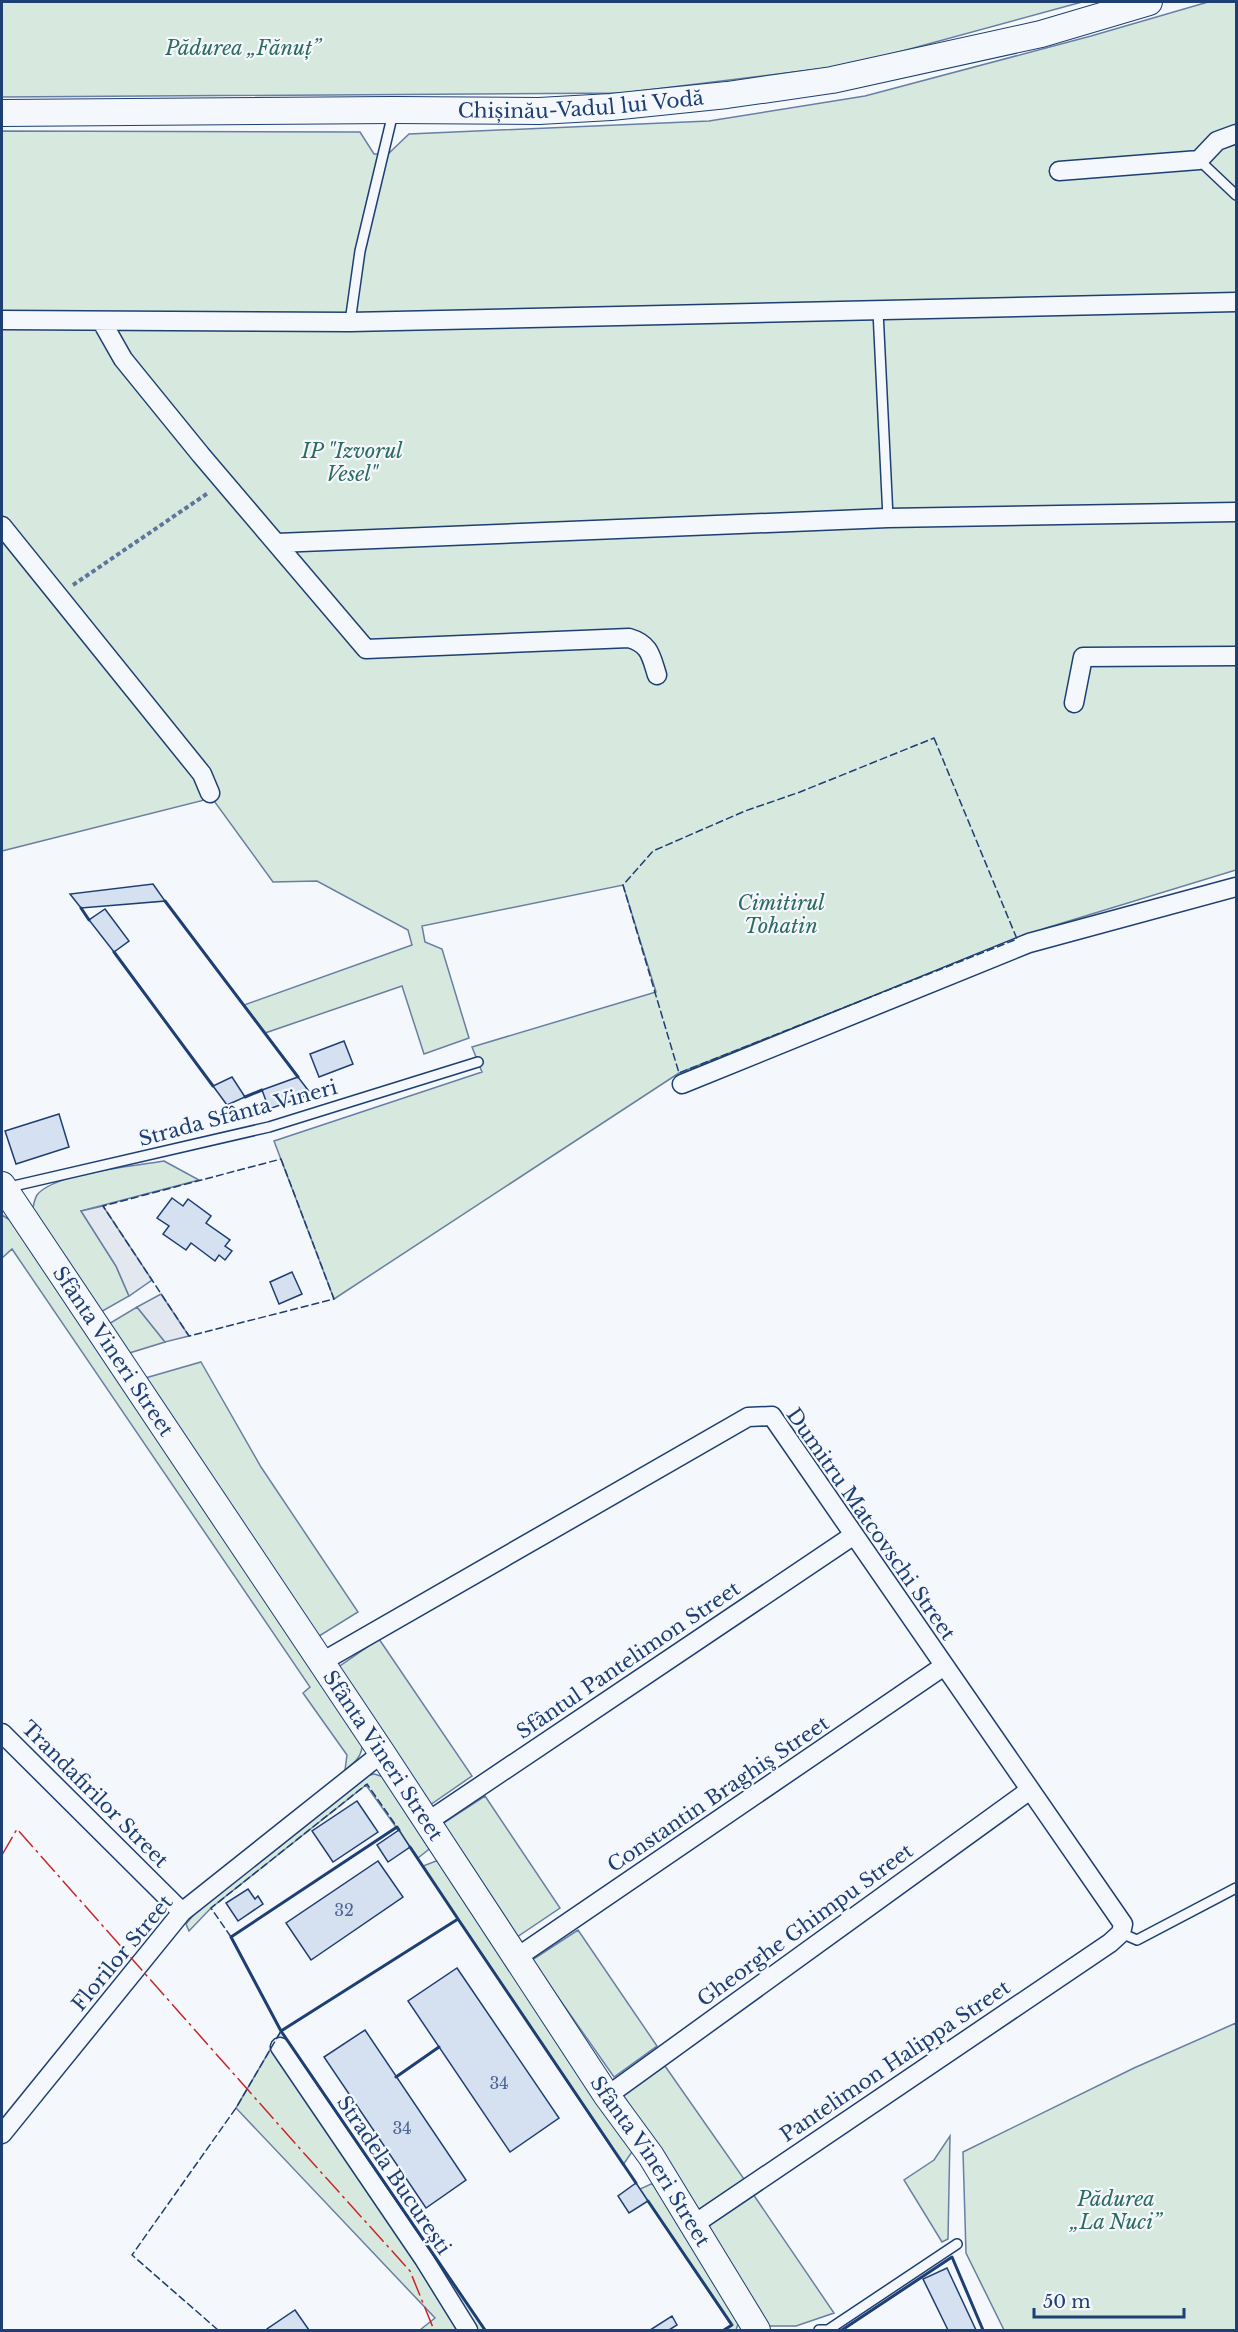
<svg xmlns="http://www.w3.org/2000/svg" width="1238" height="2332" viewBox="0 0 1238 2332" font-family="'Libre Baskerville',serif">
<rect width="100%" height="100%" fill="#f4f7fb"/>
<path fill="#d7e8df" stroke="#687fa3" stroke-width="1.5" d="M2,2H1082L851,65L623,93L2,97Z
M1208,2H1236V870L1046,928L679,1073L334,1299L274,1141L482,1072L472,1047L656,992L623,885L422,926L425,942L442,949L469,1038L424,1054L402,986L265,1033L244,1005L412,945L408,930L317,881L273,882L212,798L2,851V131L360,132L374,154H388L409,134L709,121L865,96L1091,36Z
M164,1161L199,1180L81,1211L116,1266L129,1296L99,1313L32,1213C33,1207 34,1200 37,1195C54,1173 135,1166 164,1161Z
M2,1215L21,1227L363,1741C362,1756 357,1761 345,1770L347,1755L303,1693L310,1687L12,1249L2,1258Z
M137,1307L165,1342L126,1354L107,1325Z
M201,1362L261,1467L358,1612L316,1638L142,1379Z
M379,1639L472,1776L430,1805L337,1668Z
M374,1774L384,1777L431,1845L428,1850L418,1858L366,1785L211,1908L189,1931L186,1924L204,1902L362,1777Z
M485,1796L560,1908L517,1937L442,1824Z
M436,1861L442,1862L634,2149L623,2165L423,1866Z
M578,1930L657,2046L614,2077L532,1960Z
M1236,2023V2330H1004L966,2253L963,2152L1134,2068Z
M281,2031L485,2330H420L435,2318L236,2108Z
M665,2066L744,2179L699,2210L623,2095Z
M950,2136L948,2239L942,2242L904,2180L934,2160Z
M651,2184L659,2186L739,2321L736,2330H724L731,2325L640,2189Z
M753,2194L834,2313L796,2326H769L708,2225Z"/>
<path fill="#e3e8f0" stroke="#687fa3" stroke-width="1.5" d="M103,1206L152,1280L129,1296L116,1266L81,1211Z
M161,1294L189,1336L165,1342L137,1307Z"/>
<path fill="#d5e0f0" stroke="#1d3f73" stroke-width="1.5" d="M153,884L165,901L81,908L70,894Z
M105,909L129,941L114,952L89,920Z
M344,1041L353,1064L319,1077L310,1054Z
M232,1077L245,1097L227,1105L213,1086Z
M298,1077L311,1094L269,1109L262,1090Z
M59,1114L69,1147L16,1164L5,1131Z
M172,1198L183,1206L188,1199L211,1216L206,1223L230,1240L225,1246L232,1251L225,1260L219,1255L215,1261L191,1243L186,1250L163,1234L169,1226L157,1218Z
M292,1272L302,1294L279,1304L270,1282Z
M357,1801L378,1832L333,1862L312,1831Z
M399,1830L410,1847L388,1862L377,1845Z
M378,1861L403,1897L311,1960L286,1923Z
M248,1889L255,1899L258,1896L263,1904L238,1921L226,1903Z
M457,1968L559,2118L510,2152L408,2001Z
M365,2030L466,2180L426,2208L324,2057Z
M636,2183L648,2201L629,2213L618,2196Z
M947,2268L976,2330H948L923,2279Z
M295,2310L309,2330H267V2329Z
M672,2316L677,2325L669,2330H650Z"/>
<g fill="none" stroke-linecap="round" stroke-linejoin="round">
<defs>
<path id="lane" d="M1199,160L1236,195
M878,311L888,518
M350,322L360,251L393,113
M5,1188L269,1127L478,1062
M1121,1933L1137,1940L1236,1888
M819,2330H828L957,2244"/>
<path id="street" d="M1059,171L1199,160L1217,141L1236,134
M2,320L350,322L1236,302
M102,322L123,359L201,455L366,649L629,638C650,644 651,656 657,675
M2,526L202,774L210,793
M277,543L888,518L1236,512
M1074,703L1083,657L1236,656
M682,1084L1029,943L1236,887
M320,1663L748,1417L772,1416L1123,1924L1121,1933L1110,1943L693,2225
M2,1733L182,1912
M427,1822L854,1535
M516,1958L944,1666
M280,2047L424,2259L468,2330
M607,2096L1030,1790
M2,2134L182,1912L382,1753"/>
<g id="secondary">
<path id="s1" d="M2,113L393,110L539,111L611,107L727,95L832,80L1041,34L1149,2"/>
<path id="s2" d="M2,1185L382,1753L607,2096L651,2156L757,2330"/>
</g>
</defs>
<use href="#lane" stroke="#1d3f73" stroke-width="12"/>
<use href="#street" stroke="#1d3f73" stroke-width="21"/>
<use href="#secondary" stroke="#1d3f73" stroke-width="28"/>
<path stroke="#5e769c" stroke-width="4" stroke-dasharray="4.5 3" stroke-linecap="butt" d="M73,585L208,493"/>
<use href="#lane" stroke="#f4f7fb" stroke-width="9"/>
<use href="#street" stroke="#f4f7fb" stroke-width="18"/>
<use href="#secondary" stroke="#f4f7fb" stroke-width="26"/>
<path stroke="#1d3f73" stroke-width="1.5" stroke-dasharray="8 3" stroke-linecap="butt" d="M934,738L1017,939L679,1073L623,885L653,851L745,811L800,792Z
M281,1159L334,1299L189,1336L103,1206Z
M231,1937L211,1908L367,1784L397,1827
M218,2330L132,2255L236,2108L281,2031"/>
<path stroke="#1d3f73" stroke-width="3" d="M165,901L298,1077
M81,908L89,920
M114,952L213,1086
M245,1097L262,1090
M410,1847L458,1919
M281,2031L231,1937L397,1827L399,1830
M396,2077L439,2047
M648,2201L732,2325L724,2330
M485,2330L281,2031L458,1919L636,2183
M842,2330L952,2257L983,2330"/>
<path stroke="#c62828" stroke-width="1.5" stroke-dasharray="21 4.5 3 4.5" stroke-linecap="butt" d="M2,1855L17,1829L302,2151L410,2271L434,2330"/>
</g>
<g text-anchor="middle" stroke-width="4.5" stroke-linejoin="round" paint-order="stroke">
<g font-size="16" fill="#4b6792">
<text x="344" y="1916">32</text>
<text x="499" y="2089">34</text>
<text x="402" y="2134">34</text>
</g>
<g font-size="20" font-style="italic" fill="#2c6c60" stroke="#f4f7fb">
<text x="243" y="55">Pădurea „Fănuț”</text>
<text x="352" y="458">IP "Izvorul<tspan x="352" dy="23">Vesel"</tspan></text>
<text x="781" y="910">Cimitirul<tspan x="781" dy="23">Tohatin</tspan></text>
<text x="1116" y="2206">Pădurea<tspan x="1116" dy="23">„La Nuci”</tspan></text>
</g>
<g font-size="20" fill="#1d3f73" stroke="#f4f7fb">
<text dy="7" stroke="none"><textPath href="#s1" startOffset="579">Chișinău-Vadul lui Vodă</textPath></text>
<text transform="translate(238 1113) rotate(-15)" y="7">Strada Sfânta Vineri</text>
<text dy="7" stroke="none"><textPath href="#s2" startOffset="200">Sfânta Vineri Street</textPath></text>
<text transform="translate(871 1524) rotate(55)" y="7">Dumitru Matcovschi Street</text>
<text transform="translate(628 1660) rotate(-34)" y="7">Sfântul Pantelimon Street</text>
<text dy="7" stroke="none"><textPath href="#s2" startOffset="686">Sfânta Vineri Street</textPath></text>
<text transform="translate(95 1794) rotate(45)" y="7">Trandafirilor Street</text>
<text transform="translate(718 1794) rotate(-34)" y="7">Constantin Braghiş Street</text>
<text transform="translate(805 1925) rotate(-36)" y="7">Gheorghe Ghimpu Street</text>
<text transform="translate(122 1953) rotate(-50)" y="7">Florilor Street</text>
<text transform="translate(895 2061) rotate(-34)" y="7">Pantelimon Halippa Street</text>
<text dy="7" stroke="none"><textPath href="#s2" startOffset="1172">Sfânta Vineri Street</textPath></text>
<text transform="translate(394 2175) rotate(56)" y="7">Stradela București</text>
</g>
</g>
<rect width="1238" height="2332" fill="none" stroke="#1d3f73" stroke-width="6"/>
<path d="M1034 2308v9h150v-9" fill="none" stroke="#1d3f73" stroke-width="3"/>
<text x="1043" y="2308" font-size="18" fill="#1d3f73" stroke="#f4f7fb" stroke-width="4.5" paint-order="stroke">50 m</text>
</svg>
